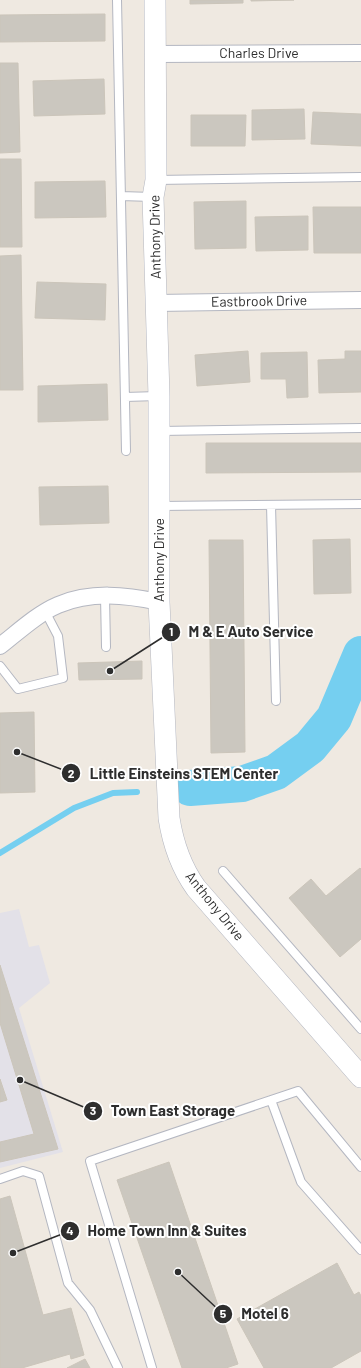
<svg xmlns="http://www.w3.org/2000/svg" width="361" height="1368" viewBox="0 0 361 1368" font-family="Barlow,sans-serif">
<rect width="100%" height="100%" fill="#efe9e1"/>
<path fill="#e3e1e8" d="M19,909L29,947L39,945L50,983L19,1008L63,1152L0,1168V913Z"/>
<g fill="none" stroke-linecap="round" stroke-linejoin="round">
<path stroke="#75cff0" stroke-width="6" d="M0,853L74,808L113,793L137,792"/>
<path stroke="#75cff0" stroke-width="36" d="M190,788L242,784L276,772L310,747L334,718L361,654"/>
</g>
<path fill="#cbc7bf" stroke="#cbc5ba" d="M190,0H243V3L190,4Z
M251,0H294L251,1Z
M105,14V41L0,42V15Z
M0,63H18L20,152L0,153Z
M104,79L105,114L34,116L33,81Z
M304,109L305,139L252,140V110Z
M313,112L361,114V146L311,144Z
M191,115H246L245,146H191Z
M0,159H21L22,247H0Z
M105,181L106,217L35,218V182Z
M246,201V248L195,249L194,202Z
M313,207H361V253H314Z
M308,216V250L256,251L255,217Z
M21,255L23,390H0V256Z
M37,282L106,284L105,320L35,318Z
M248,351L250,382L197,386L195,355Z
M345,351H361V392L319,393L318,360L345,359Z
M307,352L308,397L287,398L286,379H261V353Z
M107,384L108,420L38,422V386Z
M206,443H361V472L206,473Z
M108,486L109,523L40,525L39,487Z
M350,539L351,593L314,594L313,540Z
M209,540H243L245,752L211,753Z
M142,661V679L79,680L78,663Z
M34,712L35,792L0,793V713Z
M360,868L361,869V939L340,957L289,898L311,879L326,896Z
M0,965L58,1149L0,1162V1142L34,1134L0,1023Z
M0,1079L7,1100L0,1102Z
M169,1162L238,1364L226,1368H182L117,1180Z
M10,1196L43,1315L71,1308L84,1355L71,1359L70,1354L22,1368H0V1199Z
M337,1263L354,1295L359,1292L361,1296V1351L331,1368H264L237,1319Z
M85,1359L90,1368H67Z"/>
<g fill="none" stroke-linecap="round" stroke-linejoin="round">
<defs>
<path id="service" d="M117,0L126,451
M156,180L361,177
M121,196L152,197
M125,397L158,396
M160,431L361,428
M271,505L276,701
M159,506L361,504
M105,596L106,647
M0,666L18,689L63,678L58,636L46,613
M223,871L361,1029
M271,1100L301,1182L361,1250
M0,1179L23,1171L39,1176L68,1283L90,1310L118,1368
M152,1368L90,1161L298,1091L361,1167"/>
<path id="minor" d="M156,54L361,53
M156,303L361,300
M0,646C18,632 37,614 58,605C91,591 126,595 159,602"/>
<path id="tertiary" d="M155,0L156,180L153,197L159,396V602L169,818C173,844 181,867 196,888L361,1077"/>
</defs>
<use href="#service" stroke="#b4b7c1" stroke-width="10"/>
<use href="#minor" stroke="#b4b7c1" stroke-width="18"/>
<use href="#tertiary" stroke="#b4b7c1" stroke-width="22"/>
<use href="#service" stroke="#fff" stroke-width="8"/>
<use href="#minor" stroke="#fff" stroke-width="16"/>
<use href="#tertiary" stroke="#fff" stroke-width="21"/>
</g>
<g text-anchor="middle" stroke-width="4" stroke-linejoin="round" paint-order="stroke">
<g font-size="14" fill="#2e2e2e" stroke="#fff">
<text x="259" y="58">Charles Drive</text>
<text transform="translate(155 237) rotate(-91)" y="5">Anthony Drive</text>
<text transform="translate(259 301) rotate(-1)" y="5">Eastbrook Drive</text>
<text transform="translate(159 560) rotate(-90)" y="5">Anthony Drive</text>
<text transform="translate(215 906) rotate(51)" y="5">Anthony Drive</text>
</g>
</g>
<path fill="none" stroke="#2e2e2e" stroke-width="1.5" d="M110 671L171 632M17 752L71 773M20 1080L93 1111M13 1253L70 1231M178 1272L223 1314"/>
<g fill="#2e2e2e" stroke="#fff" stroke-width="1.5">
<circle cx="110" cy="671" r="4"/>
<circle cx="17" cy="752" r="4"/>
<circle cx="20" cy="1080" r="4"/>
<circle cx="13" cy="1253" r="4"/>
<circle cx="178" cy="1272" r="4"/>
<circle cx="171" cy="632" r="10"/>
<circle cx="71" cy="773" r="10"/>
<circle cx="93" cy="1111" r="10"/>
<circle cx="70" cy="1231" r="10"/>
<circle cx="223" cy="1314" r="10"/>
</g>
<g font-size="12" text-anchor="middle" font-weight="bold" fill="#fff">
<text x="171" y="636">1</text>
<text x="71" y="778">2</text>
<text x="93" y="1115">3</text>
<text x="70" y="1235">4</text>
<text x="223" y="1318">5</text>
</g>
<g font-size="15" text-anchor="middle" font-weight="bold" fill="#2e2e2e" stroke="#fff" stroke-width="4" stroke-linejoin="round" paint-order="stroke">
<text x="251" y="637">M &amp; E Auto Service</text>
<text x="184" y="779">Little Einsteins STEM Center</text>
<text x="173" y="1116">Town East Storage</text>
<text x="167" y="1236">Home Town Inn &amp; Suites</text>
<text x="265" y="1319">Motel 6</text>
</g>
</svg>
